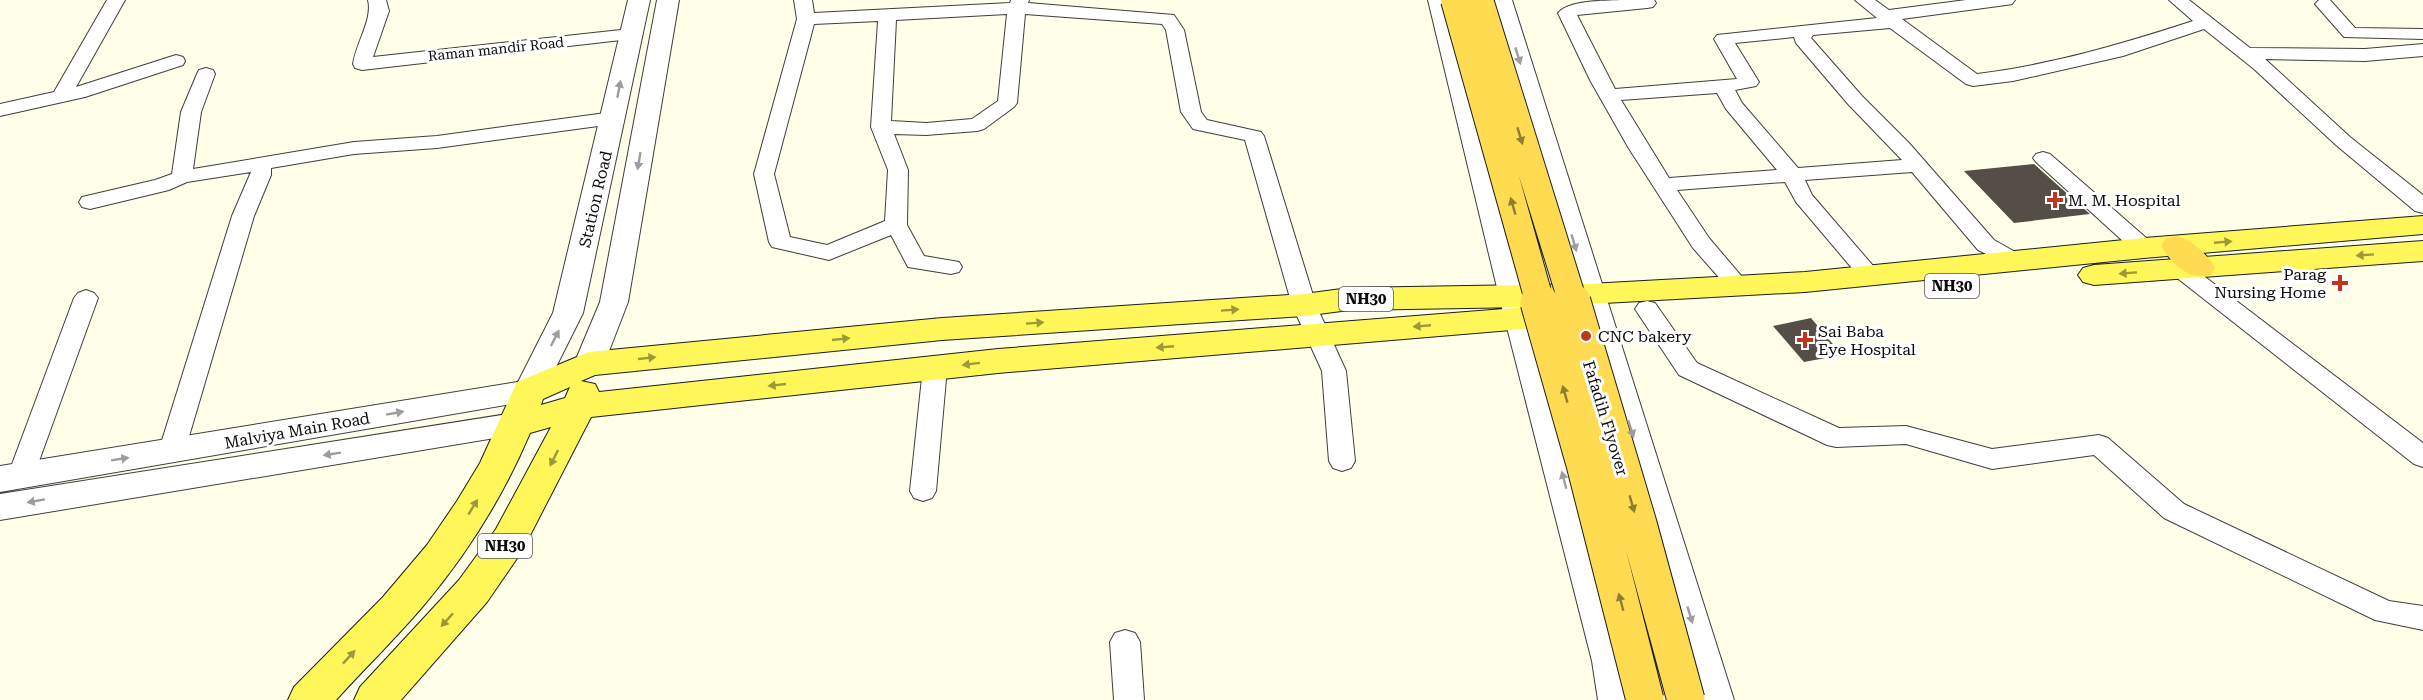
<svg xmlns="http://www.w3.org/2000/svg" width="2423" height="700" viewBox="0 0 2423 700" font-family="'Roboto Serif',serif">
<rect width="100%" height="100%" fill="#ffffe9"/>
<path fill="#544e47" d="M2034,164L2090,214L2014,223L1964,171Z
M1811,318L1842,355L1804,362L1773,326Z"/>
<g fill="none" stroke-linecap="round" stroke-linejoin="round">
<defs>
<path id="minor" d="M107,0H125L76,87L176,55L183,57L185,61L183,65L85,97L0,116V104L54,92Z
M368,0H386L389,11L373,57L630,29L636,30L639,34L636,38L630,39L362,70L355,68L353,64C356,43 373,19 368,0Z
M794,0H812L814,13L1010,3L1011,0H1029L1028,3L1174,15L1184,30L1201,112L1207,120L1261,132L1264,136L1316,305L1346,371L1355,461L1351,468L1342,471L1333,468L1329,461L1322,371L1292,305L1245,140L1193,129L1181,112L1166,30L1162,24L1025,14L1017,103L1014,107L984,129L977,131L926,135L894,134L908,170L907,225L924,256L959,262L962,267L959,272L951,274L908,267L891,235L829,260L772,247L769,242L754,174L797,19ZM1007,14L998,101L972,119L926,123L891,121L896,20ZM878,21L871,127L888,170L885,221L827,245L790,237L774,174L814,24Z
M1620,0H1654L1656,3L1653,7L1647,8L1577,15L1615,89L1737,79L1714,39L1717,35L1877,18L1855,0H1875L1889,10L1966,0H2015L2012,4L2006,5L1902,19L1977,74C2051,65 2122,44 2193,21L2169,0H2189L2250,48L2365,49L2423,44V56L2365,61L2265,59L2350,137L2423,195V213L2415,211L2336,145L2254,69L2204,29L2123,56L2013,81L1973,86L1966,84L1890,28L1813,35L1811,38L1862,96L1909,143L1994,240L2024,257L2027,262L2024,267L2016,269L1978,250L1912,172L1805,180L1812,195L1881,275L1878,280L1870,282L1862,280L1796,202L1785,182L1677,190L1709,238L1749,285L1746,290L1738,293L1730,290L1693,248L1628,147L1590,80L1558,13C1569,0 1603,1 1620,0ZM1794,37L1796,43L1848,104L1902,160L1798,168L1742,103L1735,90L1756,86L1759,82L1735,43ZM1717,93L1726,109L1777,170L1669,178L1621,100Z
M2319,0H2330L2355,28L2423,29V39L2344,37L2315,4Z
M206,68L213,70L215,74L201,112L193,169L354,142L437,136L613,112L620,114L623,118L620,122L613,124L437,148L354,154L271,168V175L254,216L185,450L181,457L172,460L163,457L159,450L232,216L251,172L187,182L169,190L90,209L82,207L79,202L82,197L155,180L172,174L181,112L197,74L199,70Z
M2043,152L2050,154L2152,243L2155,248L2152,253L2144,255L2136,253L2036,162L2033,158L2036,154Z
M2180,262L2188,264L2423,443V467L2414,464L2172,274L2169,269L2172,264Z
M86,290L94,293L98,298L34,475L30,482L21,485L12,482L8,475L74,298L78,293Z
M1647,301L1655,303L1697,363L1839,428L1906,426L1992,449L2099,435L2108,438L2184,504L2389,601L2423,606V630L2375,620L2164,518L2094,455L1992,469L1906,444L1836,447L1827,445L1679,375L1635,309L1639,303Z
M935,359L944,362L947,368L936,491L932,498L923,501L914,498L910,491L923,368L926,362Z
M1125,630L1135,633L1140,642L1144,700H1114L1110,642L1115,633Z"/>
<path id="tertiary" d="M628,0H650L583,313L540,399L0,492V466L518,382L553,313Z
M657,0H679L628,302L604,364L600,372L589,375L578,372L574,364L600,302Z
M1428,0H1450L1527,296L1630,661L1636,700H1598L1592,661L1499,296Z
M1490,0H1512L1734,700H1696Z
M514,413L525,417L530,425L525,433L0,520V494Z"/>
<path id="primary" d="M2423,216V234L2144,258L1805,292L1550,306L1557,308L1562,316L1557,324L1546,327L998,373L591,417L522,551L487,602L401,700H354L360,687L459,580L496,529L551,427L530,433C504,495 467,554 424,605C396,638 365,668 336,700H288L294,687L383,597L427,545L457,501L480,463L517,382L589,352L942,318L1304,294L1349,288L1589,284L1805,272L2144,238ZM1528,307L998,349L599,392L595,384L581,381L595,375L942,340L1304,316L1349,310ZM570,387L565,398L541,405L543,399Z
M2423,241V261L2094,285L2083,282L2078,275L2083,268L2094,265Z"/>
<path id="trunk" d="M2176,236C2192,240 2207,254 2215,268L2211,275C2189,281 2172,264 2161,246L2165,239Z"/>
</defs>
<use href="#minor" stroke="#3e3e3e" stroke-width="2"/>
<use href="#tertiary" stroke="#3e3e3e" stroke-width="2"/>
<use href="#primary" stroke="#1c1c1c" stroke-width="2"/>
<use href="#trunk" stroke="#1c1c1c" stroke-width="2"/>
<use href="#minor" fill="#fff" fill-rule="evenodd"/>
<use href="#tertiary" fill="#fff" fill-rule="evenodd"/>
<use href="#primary" fill="#fff759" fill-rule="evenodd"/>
<use href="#trunk" fill="#fedb50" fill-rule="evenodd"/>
<defs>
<path id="trunk-bridge-far1" d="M1455,0L1540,303
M1479,0L1573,303"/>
<path id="trunk-bridge" d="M1539,302L1585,464L1645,700
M1572,302L1638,524L1686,700"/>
</defs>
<use href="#trunk-bridge-far1" stroke="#1c1c1c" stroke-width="30" stroke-linecap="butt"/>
<use href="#trunk-bridge" stroke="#1c1c1c" stroke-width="39" stroke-linecap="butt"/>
<use href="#trunk-bridge-far1" stroke="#fedb50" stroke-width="28"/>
<use href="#trunk-bridge" stroke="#fedb50" stroke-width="37"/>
</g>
<defs><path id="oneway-solid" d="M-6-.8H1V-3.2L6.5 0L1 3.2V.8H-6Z" transform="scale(1.5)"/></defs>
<g fill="#9d9d9d">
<use href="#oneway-solid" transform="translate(1518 56) rotate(73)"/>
<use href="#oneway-solid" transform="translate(619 89) rotate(-79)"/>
<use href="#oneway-solid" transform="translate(639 161) rotate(100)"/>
<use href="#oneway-solid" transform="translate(1574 243) rotate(74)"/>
<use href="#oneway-solid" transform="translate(555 338) rotate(-63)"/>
<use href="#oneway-solid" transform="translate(395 413) rotate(-10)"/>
<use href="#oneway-solid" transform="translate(1631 429) rotate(72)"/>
<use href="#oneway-solid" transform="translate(332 454) rotate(171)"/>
<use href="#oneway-solid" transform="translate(120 459) rotate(-9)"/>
<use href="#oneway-solid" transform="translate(1564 480) rotate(-105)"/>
<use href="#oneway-solid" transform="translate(36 501) rotate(170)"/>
<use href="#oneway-solid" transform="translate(1690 615) rotate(73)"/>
</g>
<g fill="#917d31">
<use href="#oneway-solid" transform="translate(1520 136) rotate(73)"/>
<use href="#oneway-solid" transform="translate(1513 206) rotate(-106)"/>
<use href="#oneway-solid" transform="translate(1565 394) rotate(-106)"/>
<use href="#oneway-solid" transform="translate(1632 504) rotate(74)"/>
<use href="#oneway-solid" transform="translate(1621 602) rotate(-105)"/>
</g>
<g fill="#9d993a">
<use href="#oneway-solid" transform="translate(2223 242) rotate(-5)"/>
<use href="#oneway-solid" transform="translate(2365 255) rotate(176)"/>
<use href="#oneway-solid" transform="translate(2128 273) rotate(176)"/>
<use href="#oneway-solid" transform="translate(1230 310) rotate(-4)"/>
<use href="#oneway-solid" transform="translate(1035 323) rotate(-4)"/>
<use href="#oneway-solid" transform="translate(1422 326) rotate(175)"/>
<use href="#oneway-solid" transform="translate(841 339) rotate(-6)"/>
<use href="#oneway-solid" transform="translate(1165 347) rotate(175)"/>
<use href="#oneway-solid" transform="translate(647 358) rotate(-6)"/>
<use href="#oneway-solid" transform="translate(971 364) rotate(173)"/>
<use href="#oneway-solid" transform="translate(777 385) rotate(174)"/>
<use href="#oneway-solid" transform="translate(554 458) rotate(117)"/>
<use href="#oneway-solid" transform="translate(473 507) rotate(-59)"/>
<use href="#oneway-solid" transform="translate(447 620) rotate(132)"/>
<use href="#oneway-solid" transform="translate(349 657) rotate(-47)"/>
</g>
<g fill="#c3341b" stroke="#fff" stroke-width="2">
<path d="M2052 191h6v6h6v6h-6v6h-6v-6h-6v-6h6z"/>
<path d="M2337 274h6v6h6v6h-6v6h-6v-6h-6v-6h6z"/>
<circle cx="1586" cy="336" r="6"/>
<path d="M1802 331h6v6h6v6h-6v6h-6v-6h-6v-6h6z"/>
</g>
<g text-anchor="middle" stroke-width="6" stroke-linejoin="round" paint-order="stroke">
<g font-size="14" fill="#0b0b0b" stroke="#fff">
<text transform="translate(496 49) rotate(-6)" y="5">Raman mandir Road</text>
</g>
<g fill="#fff" stroke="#545454" stroke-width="1.5">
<rect x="1925" y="274" width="54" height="24" rx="4.5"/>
<rect x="1339" y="287" width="54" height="24" rx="4.5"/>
<rect x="478" y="534" width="54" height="24" rx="4.5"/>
</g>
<g font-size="15" font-weight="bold" fill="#0b0b0b">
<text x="1952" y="291">NH30</text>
<text x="1366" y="304">NH30</text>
<text x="505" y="551">NH30</text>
</g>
<g font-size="16" fill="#0b0b0b" stroke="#fff">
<text transform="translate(595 199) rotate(-77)" y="6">Station Road</text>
<text transform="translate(1606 418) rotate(73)" y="6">Fafadih Flyover</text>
<text transform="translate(297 430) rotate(-10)" y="6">Malviya Main Road</text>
</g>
<g font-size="16" fill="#0b0b0b" stroke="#fff" text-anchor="start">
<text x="2068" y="206">M. M. Hospital</text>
<text x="2326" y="280" text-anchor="end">Parag<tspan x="2326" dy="18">Nursing Home</tspan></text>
<text x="1818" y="337">Sai Baba<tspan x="1818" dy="18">Eye Hospital</tspan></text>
<text x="1598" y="342">CNC bakery</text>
</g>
</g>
</svg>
